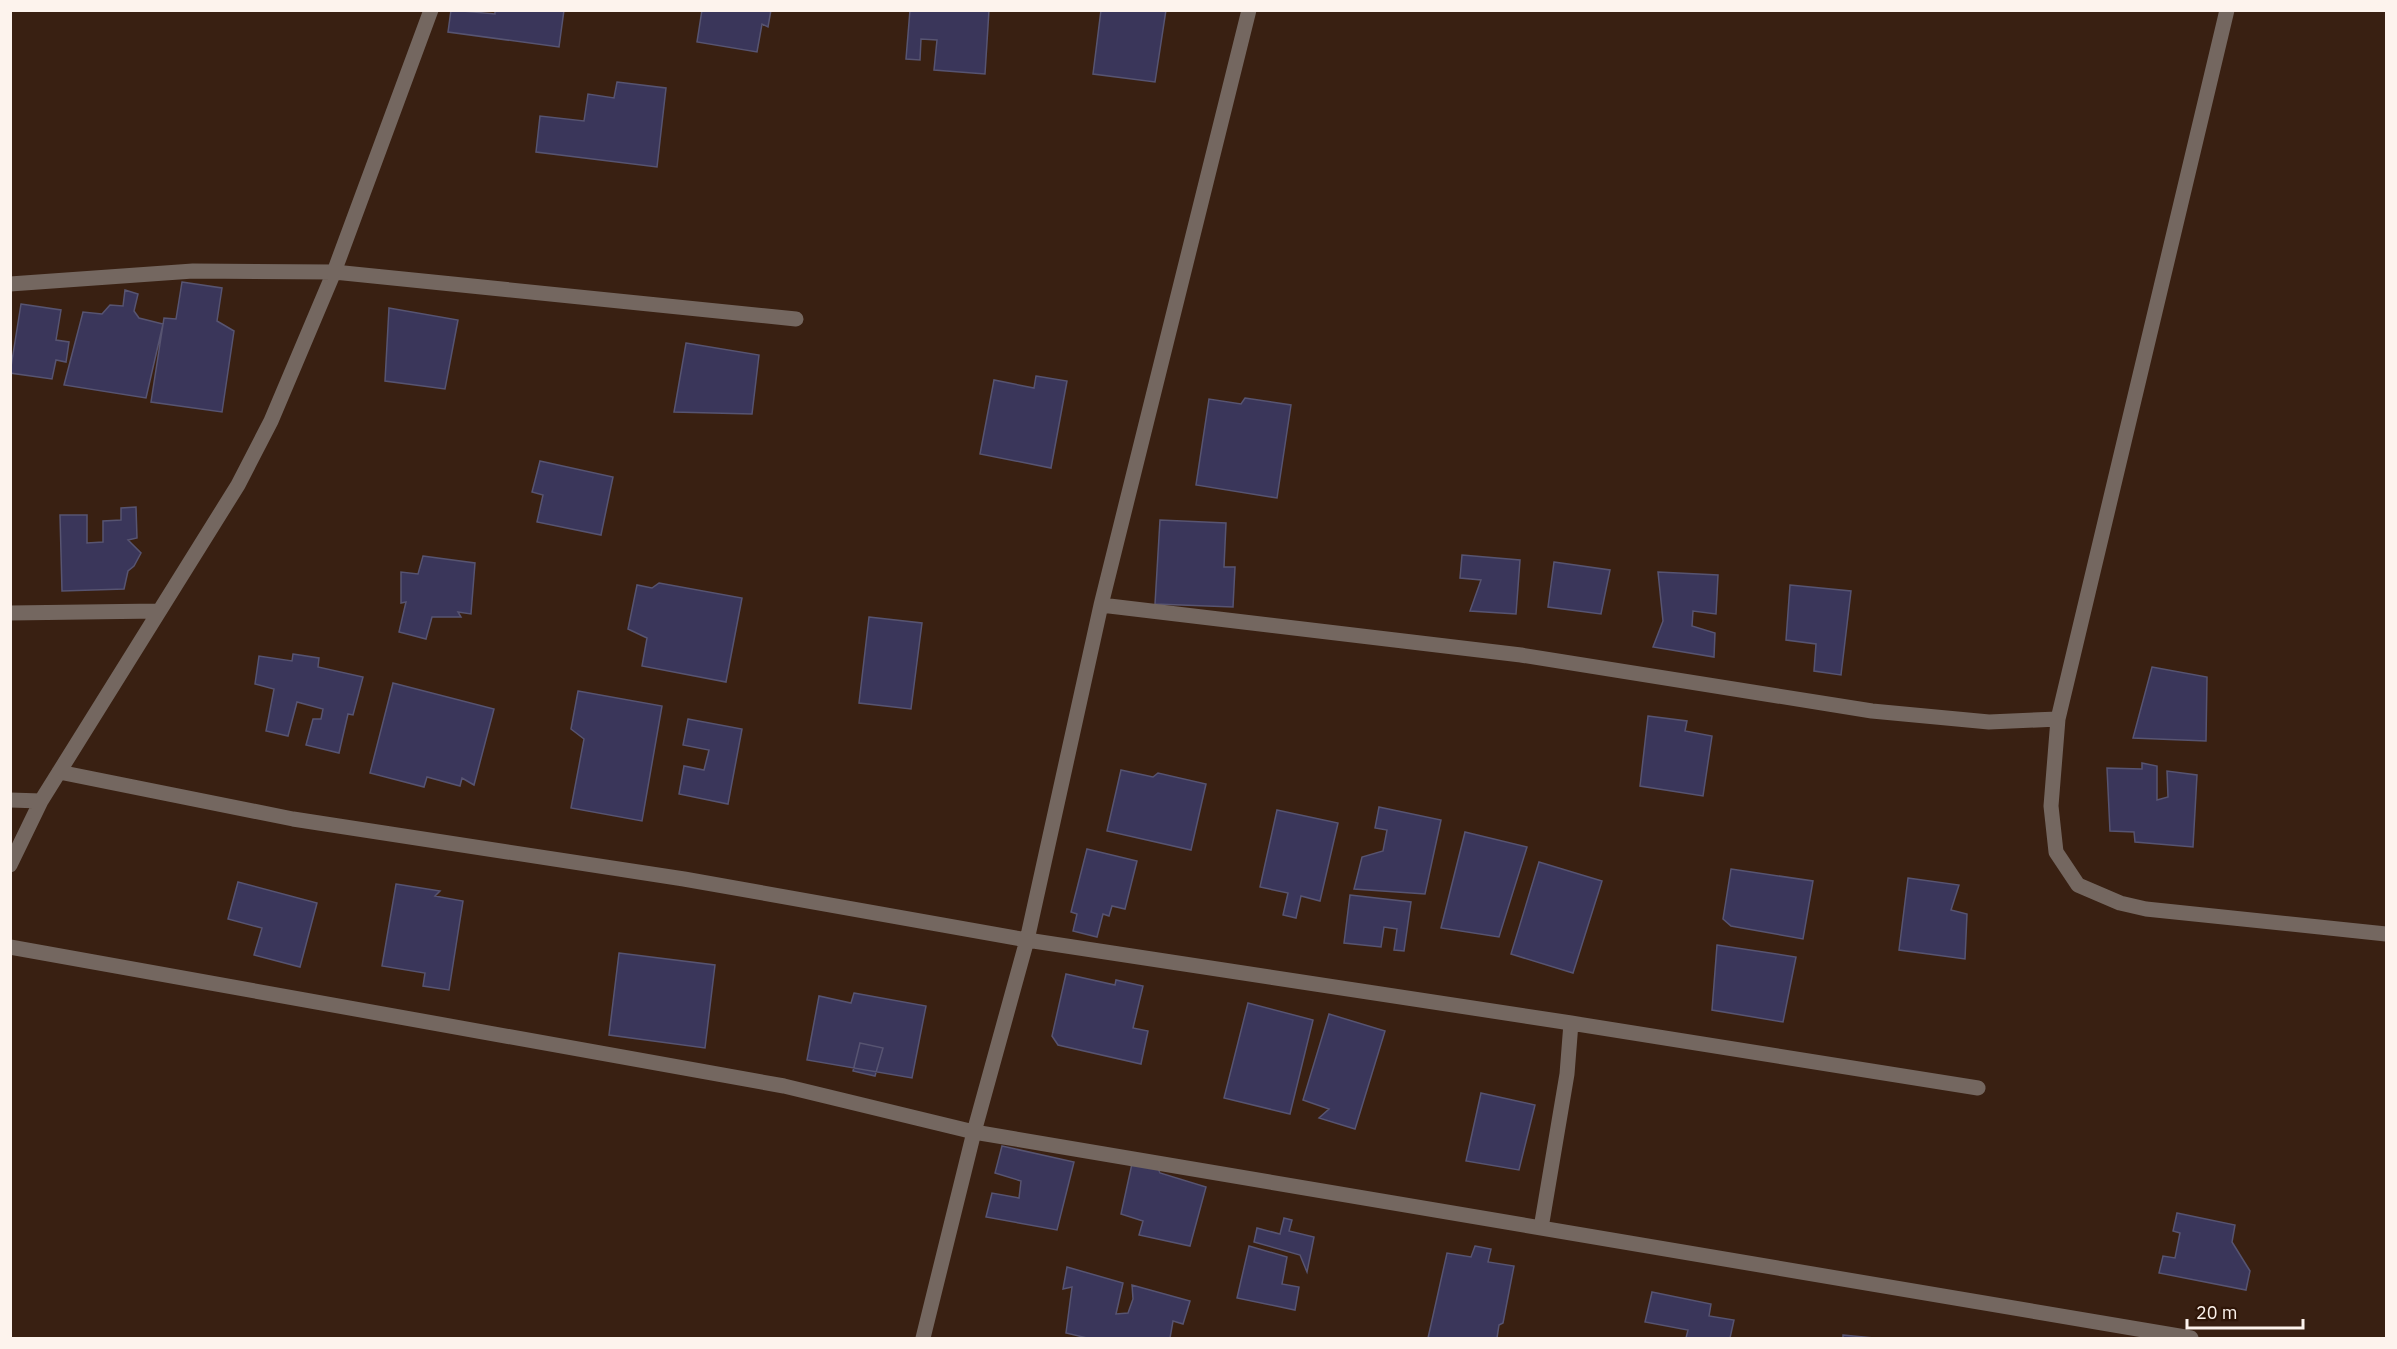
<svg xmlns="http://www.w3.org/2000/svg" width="2397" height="1349" viewBox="0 0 2397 1349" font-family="'IBM Plex Sans',sans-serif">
<rect width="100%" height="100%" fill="#392012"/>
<path fill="#3a365a" stroke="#575471" stroke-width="1.5" d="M451,10L495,14V10H564L559,47L448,32Z
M702,10H771L768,27L762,24L757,52L697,42Z
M910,10H989L985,74L934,70L937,40L921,39L920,60L906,59Z
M1101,10H1166L1155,82L1093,74Z
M617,82L666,88L657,167L536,152L540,116L584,121L588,94L614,98Z
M182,282L222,288L217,321L234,331L222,412L151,402L164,318L176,319Z
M125,290L138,294L134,311L139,318L163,324L146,398L64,385L83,312L102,314L110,305L123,306Z
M21,304L61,310L56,340L69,342L66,362L56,360L52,379L10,373Z
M389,308L458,320L445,389L385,381Z
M686,343L759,355L752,414L674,412Z
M1036,376L1067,381L1051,468L980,454L994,380L1034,388Z
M1245,398L1291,405L1277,498L1196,485L1209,399L1241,404Z
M540,461L613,477L601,535L537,522L543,495L532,492Z
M136,507L137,538L128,540L141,553L134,566L128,571L124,589L62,591L60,515H87V543L103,542V521L121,520V508Z
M1160,520L1226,523L1224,567H1235L1233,607L1155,604Z
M1462,555L1520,560L1516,614L1470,611L1481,580L1460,578Z
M423,556L475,563L471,614L458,612L461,617H432L426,639L399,632L406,602L401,603V572L418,574Z
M1554,562L1610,570L1601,614L1548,607Z
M1658,572L1718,575L1716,614L1693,611L1692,626L1715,633L1714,657L1653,647L1663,621Z
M659,583L742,598L726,682L642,666L647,638L628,629L637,585L652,588Z
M1790,585L1851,591L1841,675L1814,671L1816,644L1786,640Z
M869,617L922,623L911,709L859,703Z
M293,654L319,658L318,667L363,677L353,715L348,714L339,753L306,745L313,719H321L323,709L297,702L288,736L266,731L274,689L255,684L259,656L292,661Z
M2152,667L2207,677L2206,741L2133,738Z
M393,683L494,709L474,785L462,778L460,786L427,777L424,787L370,773Z
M578,691L662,706L642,821L571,808L584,739L571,729Z
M1648,716L1687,721L1685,731L1712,736L1703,796L1640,786Z
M688,719L742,729L728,804L679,794L684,766L704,770L709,750L683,745Z
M2142,763L2157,766V800L2168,797L2167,771L2197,775L2193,847L2135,842L2134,832L2110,831L2107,768L2142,769Z
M1121,770L1153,777L1158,773L1206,784L1191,850L1107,831Z
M1379,807L1441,820L1425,894L1354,889L1362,857L1383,851L1387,830L1375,828Z
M1277,810L1338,823L1320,901L1301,896L1296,918L1283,915L1288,893L1260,887Z
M1465,832L1527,847L1499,937L1441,928Z
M1087,849L1137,861L1125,909L1112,906L1109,916L1103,914L1097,937L1073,931L1077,914L1071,912Z
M1539,862L1602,881L1573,973L1511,954Z
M1731,869L1813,881L1803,939L1731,926L1723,919Z
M1908,878L1959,885L1951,910L1967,914L1965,959L1899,950Z
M238,882L317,903L300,967L254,955L262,928L228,919Z
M396,884L440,891L435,896L463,901L449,990L423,986L425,973L382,966Z
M1350,895L1411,902L1404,951L1394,950L1397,929L1384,927L1381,947L1344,943Z
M1717,945L1796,957L1783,1022L1712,1010Z
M619,953L715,965L705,1048L609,1035Z
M1066,974L1115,985L1116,980L1143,986L1133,1028L1148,1031L1141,1064L1058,1045L1052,1036Z
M854,993L926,1006L912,1078L807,1060L819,996L851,1003Z
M1248,1003L1313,1020L1290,1114L1224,1098Z
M1329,1014L1385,1031L1355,1129L1319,1118L1329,1109L1303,1100Z
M860,1043L883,1048L875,1076L853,1071Z
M1481,1093L1535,1105L1519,1170L1466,1161Z
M1002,1146L1074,1162L1057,1230L986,1217L992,1193L1019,1198L1021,1181L995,1173Z
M1133,1159L1157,1166L1160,1173L1206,1187L1190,1246L1139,1235L1143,1221L1121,1214Z
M2177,1213L2235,1225L2232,1242L2250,1271L2246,1290L2159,1273L2163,1256L2175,1258L2180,1233L2173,1231Z
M1284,1218L1292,1220L1289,1231L1314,1237L1307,1272L1300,1255L1254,1242L1257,1228L1280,1234Z
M1249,1246L1287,1257L1282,1284L1299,1287L1295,1310L1237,1298Z
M1475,1246L1491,1249L1488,1262L1514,1266L1503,1323L1499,1325L1497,1338H1428L1447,1253L1471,1257Z
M1067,1267L1123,1283L1116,1314L1128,1313L1133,1299L1132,1285L1190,1301L1183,1324L1173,1321L1170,1338H1087L1066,1333L1072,1287L1063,1289Z
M1652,1292L1711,1304L1709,1316L1734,1320L1730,1338H1686L1688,1330L1645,1322Z
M1843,1335L1874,1338H1843Z"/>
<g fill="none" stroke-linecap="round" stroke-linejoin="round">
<path stroke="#746760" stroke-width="15" d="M2227,10L2058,719L2051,806L2056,852L2078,885L2120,903L2146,909L2386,934
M10,284L193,271L334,272L796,319
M1101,605L1521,655L1872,711L1989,722L2058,719
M10,613L158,611
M59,772L293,819L684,879L1027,940L1571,1023L1978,1088
M10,800L41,801
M10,865L41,801L238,485L271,421L334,272L431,10
M10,947L784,1086L974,1132L2191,1338
M1541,1228L1567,1074L1571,1023
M923,1338L974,1132L1027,940L1101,605L1249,10"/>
</g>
<rect width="2397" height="1349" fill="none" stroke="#fdf3ed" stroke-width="24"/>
<path d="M2187 1319v9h116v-9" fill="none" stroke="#fdf3ed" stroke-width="3"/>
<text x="2196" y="1319" font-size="18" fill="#fdf3ed" stroke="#2f1608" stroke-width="4.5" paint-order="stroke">20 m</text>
</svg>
